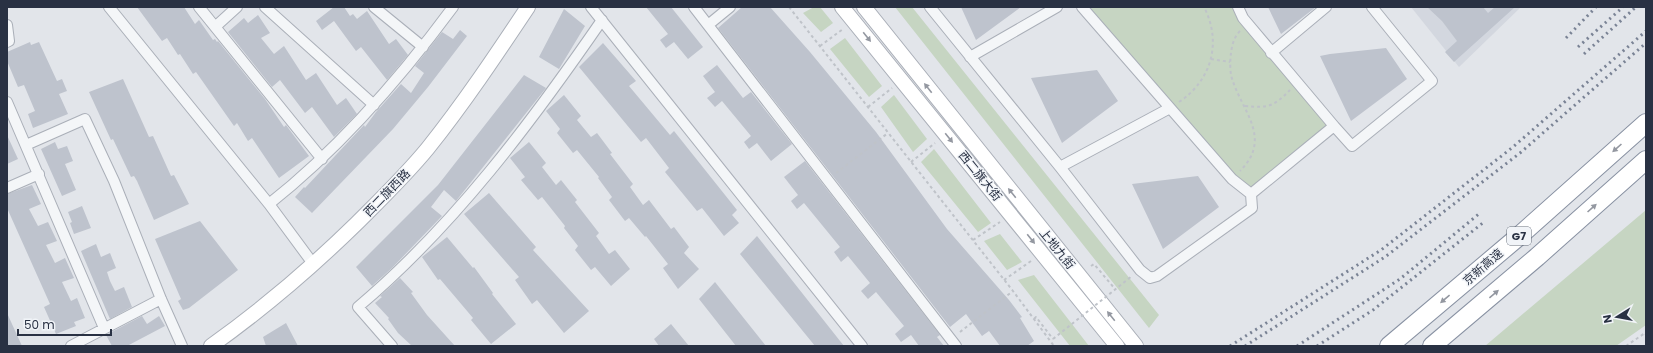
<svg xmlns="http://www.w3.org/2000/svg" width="1653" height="353" viewBox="0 0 1653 353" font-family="Poppins,'Noto Sans SC',sans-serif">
<rect width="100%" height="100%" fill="#e2e5ea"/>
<path fill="#d3d7df" d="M1411,7H1521L1459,67Z"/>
<path fill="#c6d5c2" d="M814,7H820L833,23L821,32L803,13Z
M895,7H912L1159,315L1149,328Z
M1082,7H1238L1334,126L1251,194Z
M845,38L882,86L869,97L830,49Z
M894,95L927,139L913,152L881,107Z
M934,149L991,223L978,232L921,162Z
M1646,210V325L1616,346H1485Z
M1000,234L1022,262L1007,270L984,241Z
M1034,275L1089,346H1070L1018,280Z"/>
<path fill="#bec3cd" d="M137,7H184L195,24L199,20L213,40L215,39L217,42L218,41L265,99L284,127L286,125L309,156L279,178L252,138L248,141L237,123L234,126L196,72L193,74L180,54L178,55L167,38L162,41Z
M334,7H344L350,16L353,14L357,19L367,11L389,44L396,39L408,55L387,80L361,47L356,51L334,21L322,30L316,21Z
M646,7H671L703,47L688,59L674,42L666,48L660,40L668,34Z
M742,7H770L810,52L876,132L947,229L1009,300L1022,317L1020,318L1034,341L1027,346H1000L989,331L982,336L966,314L950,327L718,28Z
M961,7H1021L976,40Z
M1268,7H1316L1281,34Z
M1427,7H1483L1488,13L1495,7H1515L1454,62L1445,52L1457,41L1442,21Z
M564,9L585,26L559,69L539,57Z
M258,15L270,33L261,38L274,54L284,46L306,80L316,73L337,105L346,98L357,114L334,137L312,107L305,113L280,80L272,87L228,32L244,18L248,23Z
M460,30L467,36L428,87L393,129L312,213L295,197L304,187L305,188L364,125L365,127L376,112L401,84L411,93L424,73L415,66L442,32L453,39Z
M30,42L31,45L39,42L57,81L62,79L67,91L59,94L68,114L33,128L28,114L35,111L24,85L18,87L7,61V52Z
M603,43L636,81L629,86L670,135L674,131L737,210L732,215L739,223L724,236L702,208L697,211L665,172L669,168L646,138L641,142L579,67Z
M1386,48L1407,79L1351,121L1320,56L1330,54Z
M717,65L743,98L751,92L792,144L771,161L757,143L749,149L744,142L751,136L722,101L715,107L707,98L715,92L703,76Z
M1097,70L1118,101L1062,143L1031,78Z
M524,75L546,88L456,201L444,190L431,207L442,216L392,268L372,286L356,267L438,185Z
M123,79L149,137L153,136L171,176L174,175L189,204L154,220L137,181L134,176L131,177L113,139L111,140L89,92Z
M564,95L581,116L577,120L591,137L597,133L612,153L610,154L633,184L630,187L643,205L649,200L671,229L674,227L689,247L684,253L699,269L678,289L663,268L668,264L646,236L645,237L629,218L625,221L609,200L612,197L598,178L599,177L577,150L573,153L557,133L560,129L546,111Z
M7,135L18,159L7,164Z
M55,142L58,149L67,146L73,161L65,164L76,190L62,196L41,149Z
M529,142L546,163L542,167L556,185L561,180L577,200L575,202L599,233L596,236L609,254L615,250L630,269L611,286L595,267L591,270L575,250L578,246L564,228L565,226L542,197L538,200L521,180L525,177L510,158Z
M805,161L940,335L937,337L944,346H919L911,335L901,342L895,334L904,326L876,292L868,299L861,291L870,283L848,256L841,262L834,252L840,247L804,203L797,209L791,201L798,195L784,177Z
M1198,176L1219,207L1163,249L1132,184Z
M32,185L41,204L29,209L38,226L48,222L57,241L46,245L55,263L65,258L74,278L62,282L71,301L77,298L85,318L74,322L76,326L56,334L44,307L50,304L7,208V194Z
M489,193L536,247L533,250L589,311L564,333L537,300L532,304L515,280L519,277L464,214Z
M82,206L91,228L74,234L70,223L72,222L68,212Z
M200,221L238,270L189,308L183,310L178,301L181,299L155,239Z
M757,236L844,346H815L740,254Z
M447,237L473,268L474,267L493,293L492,294L516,324L491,344L471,320L473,318L440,279L438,280L422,257Z
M96,244L101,257L110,253L116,268L107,272L110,281L115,291L124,287L132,307L110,319L81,251Z
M400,278L413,292L411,293L427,315L455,346H412L398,333L388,319L389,318L375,303L382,297L380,296Z
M715,282L766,346H736L699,299Z
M7,313L22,346H7Z
M142,316L147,324L159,316L165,326L127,346H112L106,335Z
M286,323L298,346H266L263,337Z
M671,324L689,346H659L654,339Z"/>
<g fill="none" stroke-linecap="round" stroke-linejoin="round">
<defs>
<path id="street" d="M109,7L269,204L314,265
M199,7L322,159
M265,7L374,105
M374,7L423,47
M591,7L862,346
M694,7L956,346
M930,7L1060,167L1140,270L1150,278L1157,276L1252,208L1251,194
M1082,7L1232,179L1251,194L1334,126L1243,18L1238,7
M7,25L9,41L7,42
M708,25L730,7
M215,27L237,7
M1271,53L1326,7
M970,57L1057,7
M7,102L104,328
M1334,126L1352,146L1432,81L1372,7
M26,145L85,119L114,181L161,299L182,346
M1060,167L1170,108
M7,188L39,174
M269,204C340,148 399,80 453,7
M71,346L161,299
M392,346L358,307C454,226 531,123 602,20"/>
<path id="secondary" d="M842,7L1117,346
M864,7L1136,346
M211,346C263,309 311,268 357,223C381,199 406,175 428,148C464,103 496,55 528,7"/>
<path id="highway" d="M1389,346L1518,237L1646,123
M1432,346L1537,257L1646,160"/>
</defs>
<use href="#street" stroke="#aaafb8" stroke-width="12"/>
<use href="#secondary" stroke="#aaafb8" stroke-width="16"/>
<use href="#highway" stroke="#8891a2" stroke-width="20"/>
<path stroke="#bfc3c9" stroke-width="2" stroke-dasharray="3 3" stroke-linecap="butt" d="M789,7L1013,291L1054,346
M1240,31C1234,37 1232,45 1231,53C1230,60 1230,68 1231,75C1240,110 1274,137 1240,171
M820,46L843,29
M1211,59L1230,62
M1179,102C1212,80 1222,42 1204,7
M1245,106C1269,108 1273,107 1290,90
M868,107L892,88
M911,162L935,143
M836,173L888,133
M973,240L1000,222
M1091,266L1094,264L1115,289
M1004,280L1031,261
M1034,319L1036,317L1053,339
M960,332L1013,291
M1626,346L1645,333L1646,335"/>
<use href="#street" stroke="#f4f6f8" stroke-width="10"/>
<use href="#secondary" stroke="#fff" stroke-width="14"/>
<use href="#highway" stroke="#fff" stroke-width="18"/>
<path stroke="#7a8395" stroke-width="3" stroke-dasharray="2 4" stroke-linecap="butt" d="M1566,38L1596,7
M1578,47L1623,7
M1584,54L1636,7
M1230,346L1381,250L1513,147L1646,31
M1245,346L1385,257L1520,153L1646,43
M1297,346L1400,279L1480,213
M1317,346L1373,310L1484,222"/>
<path stroke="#bfc3c9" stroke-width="2" stroke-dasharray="3 3" stroke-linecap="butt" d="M1053,339L1132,276"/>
</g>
<defs><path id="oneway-solid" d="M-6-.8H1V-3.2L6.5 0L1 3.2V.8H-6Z"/></defs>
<g fill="#9498a1">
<use href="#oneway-solid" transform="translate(867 37) rotate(51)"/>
<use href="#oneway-solid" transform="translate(928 88) rotate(-128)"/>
<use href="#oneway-solid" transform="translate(949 138) rotate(51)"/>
<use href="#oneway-solid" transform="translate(1617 148) rotate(138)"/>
<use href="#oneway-solid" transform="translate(1012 193) rotate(-129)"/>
<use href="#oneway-solid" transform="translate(1592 208) rotate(-42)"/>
<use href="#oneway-solid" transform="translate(1031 239) rotate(51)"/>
<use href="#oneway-solid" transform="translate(1494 294) rotate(-40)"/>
<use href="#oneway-solid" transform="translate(1445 299) rotate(140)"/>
<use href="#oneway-solid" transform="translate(1111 316) rotate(-129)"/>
</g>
<g text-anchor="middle" stroke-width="3" stroke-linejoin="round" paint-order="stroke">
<rect fill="#f1f4f8" stroke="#656c79" stroke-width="1" x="1507" y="227" width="24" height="18" rx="3"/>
<g font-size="11" font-weight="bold" fill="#293143">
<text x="1519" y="240">G7</text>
</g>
<g font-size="12" fill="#293143" stroke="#f1f4f8">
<text transform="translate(980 176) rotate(51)" y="4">西二旗大街</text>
<text transform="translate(387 193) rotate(-46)" y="4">西二旗西路</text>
<text transform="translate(1057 249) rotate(51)" y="4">上地九街</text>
<text transform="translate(1483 267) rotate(-41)" y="4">京新高速</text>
</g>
</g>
<rect width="1653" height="353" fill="none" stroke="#293143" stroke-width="16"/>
<g transform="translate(1617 317) rotate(259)" stroke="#f1f4f8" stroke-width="3" paint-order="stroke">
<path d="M0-3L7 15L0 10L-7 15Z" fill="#293143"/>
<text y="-6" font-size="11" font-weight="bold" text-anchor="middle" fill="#293143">N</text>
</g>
<path d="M18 329v6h93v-6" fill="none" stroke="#293143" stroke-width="2"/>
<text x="24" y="329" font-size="12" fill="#293143" stroke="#f1f4f8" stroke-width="3" paint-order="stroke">50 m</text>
</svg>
